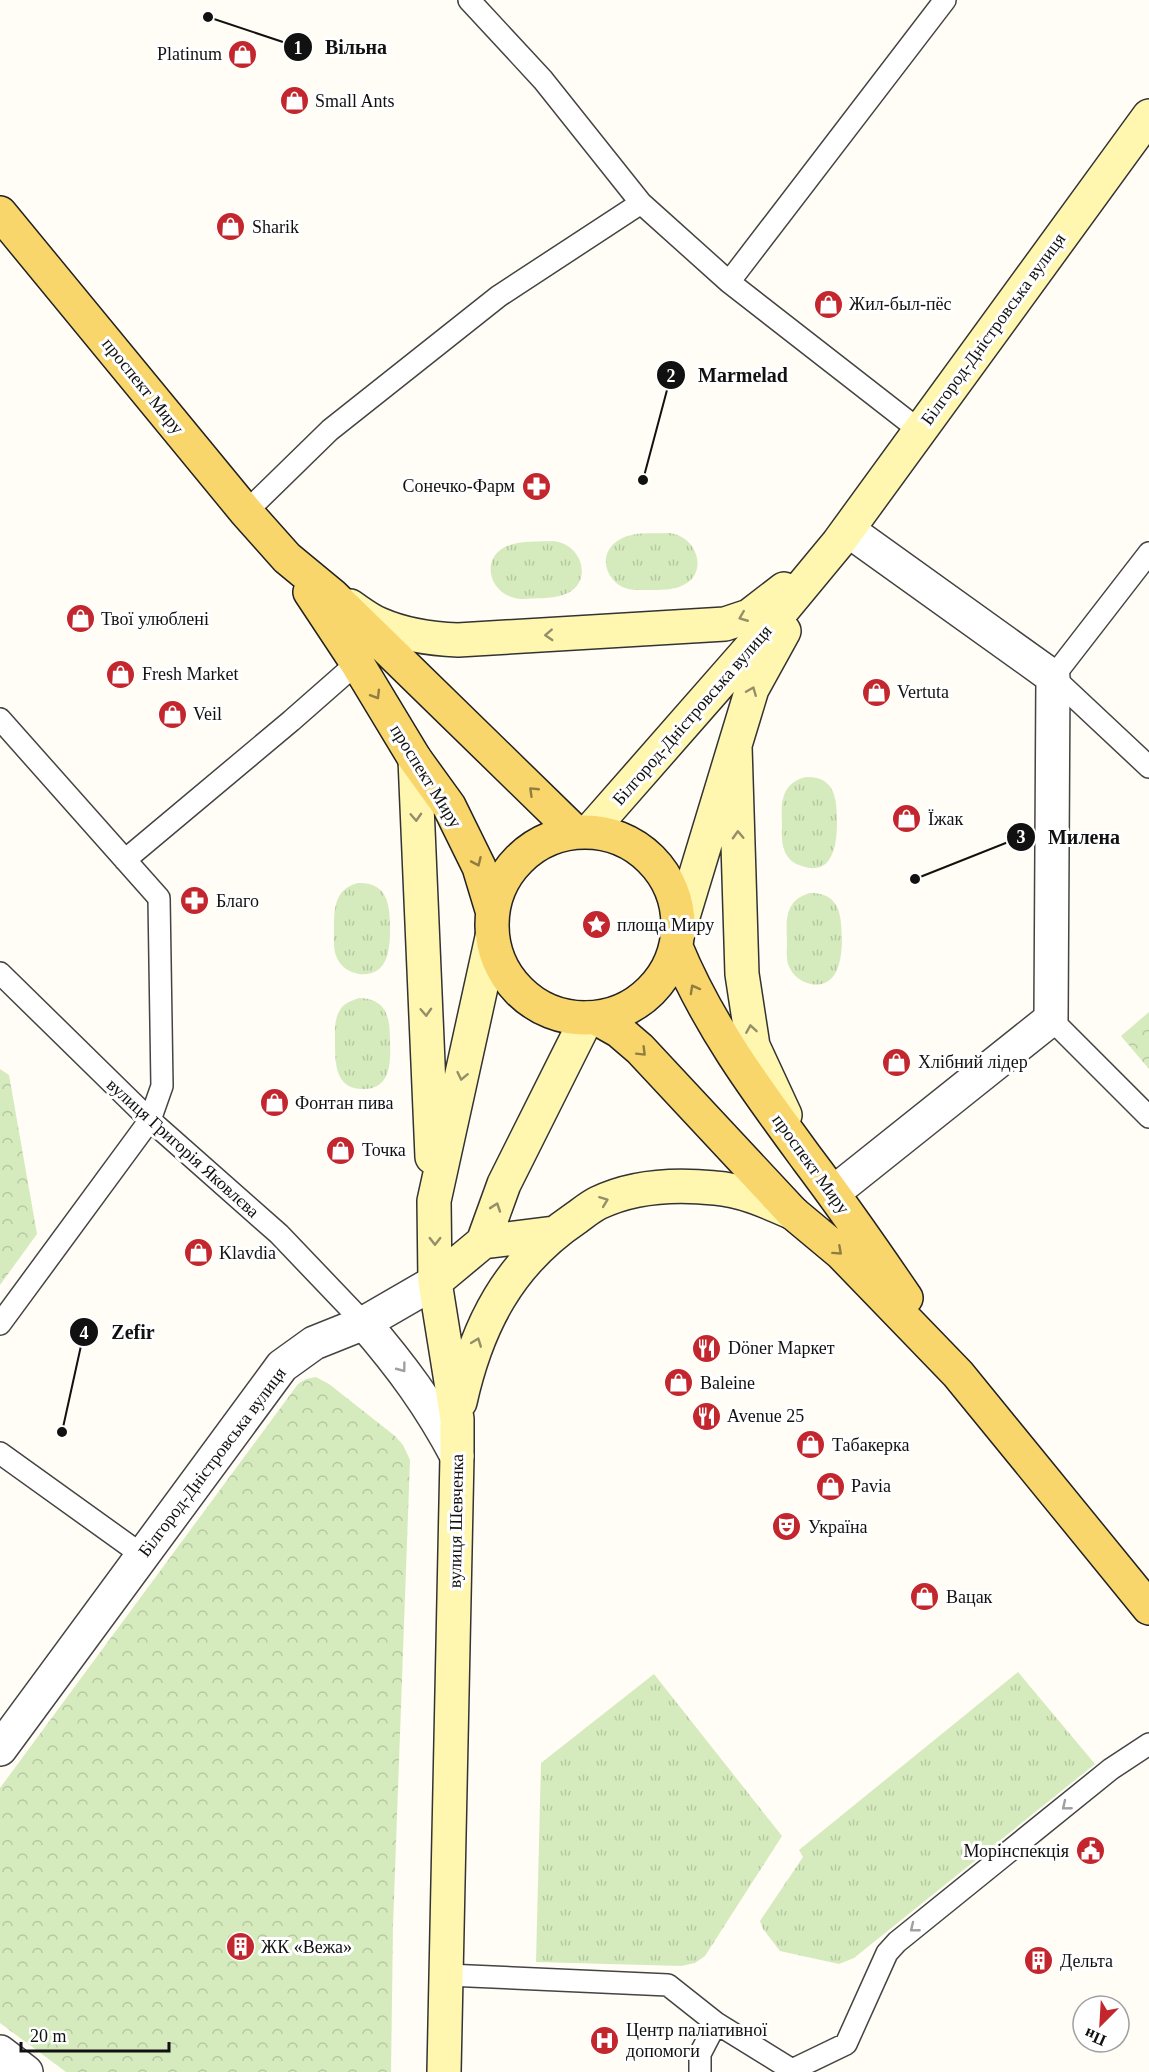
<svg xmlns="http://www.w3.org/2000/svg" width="1149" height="2072" viewBox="0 0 1149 2072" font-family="Georgia,serif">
<defs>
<pattern id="grass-tufts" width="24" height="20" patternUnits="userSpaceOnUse" patternTransform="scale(1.5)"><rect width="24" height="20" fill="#d5ebbd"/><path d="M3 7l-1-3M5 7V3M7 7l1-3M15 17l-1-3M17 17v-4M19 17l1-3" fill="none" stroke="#b6c8a1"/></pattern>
<pattern id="park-crowns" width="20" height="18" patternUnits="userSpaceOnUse" patternTransform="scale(1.5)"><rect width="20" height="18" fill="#d5ebbd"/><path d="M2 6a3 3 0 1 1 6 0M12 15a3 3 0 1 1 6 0" fill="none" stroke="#b6c8a1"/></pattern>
</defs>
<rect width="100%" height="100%" fill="#fffdf5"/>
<path fill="url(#grass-tufts)" d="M669,533C699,536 710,577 679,587C667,591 650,590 637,590C609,591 593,555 619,540C632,531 654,534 669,533Z
M553,541C584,544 594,585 563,595C551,599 534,598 522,599C494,599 478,564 503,548C517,540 538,542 553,541Z
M806,777C835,776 837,799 837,822C837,844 833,877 802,866C794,864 788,859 785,852C781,843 782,833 782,824C781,803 781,783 806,777Z
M358,883C388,882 390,905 390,929C390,950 388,977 359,974C349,972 341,967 337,958C333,950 334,940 334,931C334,909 334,889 358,883Z
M810,893C817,893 825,894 831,899C842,909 841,925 842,938C842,959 838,992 807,983C798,980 791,973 788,964C786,957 787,948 787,941C786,919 785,900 810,893Z
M359,998C389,999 390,1020 390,1044C391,1063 390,1089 364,1089C335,1090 335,1063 335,1042C335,1031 334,1019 340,1010C344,1003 351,1001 359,998Z
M1018,1672L1095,1764L854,1958L839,1964L780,1951L763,1929L760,1921L803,1857L799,1850Z
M654,1674L782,1836L705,1956L695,1963L681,1966L536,1962L541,1763Z"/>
<path fill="url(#park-crowns)" d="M1149,1012V1069L1121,1036Z
M0,1069L9,1075L37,1234L0,1285Z
M316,1377L329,1384L395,1436L403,1445L410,1460L393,1926L391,2072H66L0,2023V1788L298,1384L306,1379Z"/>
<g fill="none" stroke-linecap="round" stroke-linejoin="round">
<defs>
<path id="service" d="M469,0L543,80L641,203L729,282
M919,430L729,282L945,0
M246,512L330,430L499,296L641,203
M1149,553L1053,677L1149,767
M0,719L159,898L162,1086L150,1120L0,1324
M125,860L291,721L357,663
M0,973L150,1120L279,1234L364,1323
M1051,1019L1149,1117
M0,1453L142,1555
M447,1975L668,1985L716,2023L792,2070L846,2044L887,1953L897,1942L1111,1769L1149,1744
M700,2072V2054L716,2023"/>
<path id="minor" d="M833,1193L1051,1019L1053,677L848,530
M0,2052L26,2072"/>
<path id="tertiary" d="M364,1323C402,1367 430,1405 457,1456
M0,1749L282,1366L314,1343L364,1323L435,1282"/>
<path id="secondary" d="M350,606C359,612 369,620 379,624C404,635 431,639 458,640L725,624L749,616L784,589
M735,746L742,974L753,1046L785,1115
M415,759L432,1157
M590,831L761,636L838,543L1149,116
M678,933L752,689L784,631
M483,1242L554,1233
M435,1282L483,1242L504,1184L587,1018
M460,1402C477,1325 509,1263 576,1218C583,1213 590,1207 598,1203C633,1186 677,1184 715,1188C742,1190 768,1202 793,1213
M444,2072L457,1456V1419L435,1282L434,1201L492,937"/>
<path id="primary" d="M0,213L246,512L287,558L333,596L575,832
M310,592L357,663L415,759L449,806L479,867L492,910
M492 925a93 93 0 1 1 186 0a93 93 0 1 1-186 0Z
M676,947C708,1025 758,1092 808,1160C842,1205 874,1251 906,1298
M596,1018L619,1031L640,1049L793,1213L841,1253L958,1374L1149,1608"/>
</defs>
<use href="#service" stroke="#444" stroke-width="24"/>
<use href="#minor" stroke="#444" stroke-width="36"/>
<use href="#tertiary" stroke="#444" stroke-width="36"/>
<use href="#secondary" stroke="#333" stroke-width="36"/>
<use href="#primary" stroke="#222" stroke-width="36"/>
<use href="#service" stroke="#fff" stroke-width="21"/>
<use href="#minor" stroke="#fff" stroke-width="33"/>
<use href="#tertiary" stroke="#fff" stroke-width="33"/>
<use href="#secondary" stroke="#fff6b0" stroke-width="33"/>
<use href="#primary" stroke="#f9d66b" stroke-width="33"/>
</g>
<defs><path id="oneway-chevron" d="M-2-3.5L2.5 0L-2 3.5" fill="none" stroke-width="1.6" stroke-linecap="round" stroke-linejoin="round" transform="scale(1.5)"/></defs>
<g stroke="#948f68">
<use href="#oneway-chevron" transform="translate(743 617) rotate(158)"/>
<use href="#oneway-chevron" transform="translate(549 635) rotate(177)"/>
<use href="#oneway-chevron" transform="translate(752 691) rotate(-68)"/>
<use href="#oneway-chevron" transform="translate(416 817) rotate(87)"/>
<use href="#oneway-chevron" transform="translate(738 835) rotate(-92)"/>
<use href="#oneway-chevron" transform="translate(426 1012) rotate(87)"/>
<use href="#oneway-chevron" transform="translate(751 1029) rotate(-99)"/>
<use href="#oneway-chevron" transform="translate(462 1076) rotate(102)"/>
<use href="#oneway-chevron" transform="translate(604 1201) rotate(-21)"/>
<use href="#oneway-chevron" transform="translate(496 1207) rotate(-71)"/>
<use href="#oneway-chevron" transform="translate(435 1241) rotate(90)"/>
<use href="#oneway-chevron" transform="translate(477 1342) rotate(-69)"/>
</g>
<g stroke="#917d42">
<use href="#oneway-chevron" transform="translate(376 695) rotate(59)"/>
<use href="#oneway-chevron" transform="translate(533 791) rotate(-136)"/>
<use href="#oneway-chevron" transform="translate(477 862) rotate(66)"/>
<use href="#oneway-chevron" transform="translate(694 989) rotate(-119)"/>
<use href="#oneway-chevron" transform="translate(642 1052) rotate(45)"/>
<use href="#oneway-chevron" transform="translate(838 1251) rotate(42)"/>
</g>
<g stroke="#a0a0a0">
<use href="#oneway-chevron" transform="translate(402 1368) rotate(53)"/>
<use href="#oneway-chevron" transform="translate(1066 1806) rotate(141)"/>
<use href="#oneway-chevron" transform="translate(914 1928) rotate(141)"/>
</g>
<defs>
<symbol id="shop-disc" viewBox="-11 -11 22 22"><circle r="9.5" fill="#c4262e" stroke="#fff"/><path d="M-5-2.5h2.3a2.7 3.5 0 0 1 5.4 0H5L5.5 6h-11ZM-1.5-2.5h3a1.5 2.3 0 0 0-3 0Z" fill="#fff"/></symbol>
<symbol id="pharmacy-disc" viewBox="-11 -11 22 22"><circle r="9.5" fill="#c4262e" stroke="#fff"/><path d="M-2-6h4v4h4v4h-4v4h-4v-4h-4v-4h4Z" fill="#fff"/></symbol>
<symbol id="sight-disc" viewBox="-11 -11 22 22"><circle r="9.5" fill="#c4262e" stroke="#fff"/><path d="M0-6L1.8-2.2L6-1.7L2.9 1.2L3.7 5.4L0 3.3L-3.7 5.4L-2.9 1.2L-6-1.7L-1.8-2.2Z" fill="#fff"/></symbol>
<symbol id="restaurant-disc" viewBox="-11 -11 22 22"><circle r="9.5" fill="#c4262e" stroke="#fff"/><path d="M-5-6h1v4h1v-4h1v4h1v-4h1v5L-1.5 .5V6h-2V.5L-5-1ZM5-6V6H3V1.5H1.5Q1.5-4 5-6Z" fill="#fff"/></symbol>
<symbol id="theatre-disc" viewBox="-11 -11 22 22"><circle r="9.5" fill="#c4262e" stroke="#fff"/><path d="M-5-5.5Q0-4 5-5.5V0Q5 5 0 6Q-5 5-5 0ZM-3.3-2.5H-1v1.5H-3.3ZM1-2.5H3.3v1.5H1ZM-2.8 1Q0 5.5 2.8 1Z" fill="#fff"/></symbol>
<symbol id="civic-disc" viewBox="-11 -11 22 22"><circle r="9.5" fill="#c4262e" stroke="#fff"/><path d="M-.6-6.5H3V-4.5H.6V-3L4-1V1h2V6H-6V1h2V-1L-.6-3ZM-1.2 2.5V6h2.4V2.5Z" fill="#fff"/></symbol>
<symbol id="building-disc" viewBox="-11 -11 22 22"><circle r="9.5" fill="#c4262e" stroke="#fff"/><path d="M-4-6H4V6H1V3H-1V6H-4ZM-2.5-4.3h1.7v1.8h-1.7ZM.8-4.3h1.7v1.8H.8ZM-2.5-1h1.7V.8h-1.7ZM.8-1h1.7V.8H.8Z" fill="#fff"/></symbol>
<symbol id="hospital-disc" viewBox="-11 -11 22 22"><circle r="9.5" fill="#c4262e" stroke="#fff"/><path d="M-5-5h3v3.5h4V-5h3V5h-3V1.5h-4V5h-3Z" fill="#fff"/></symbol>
</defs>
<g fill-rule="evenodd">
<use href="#shop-disc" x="226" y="38" width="33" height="33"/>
<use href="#shop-disc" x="278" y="84" width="33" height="33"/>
<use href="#shop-disc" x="214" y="210" width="33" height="33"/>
<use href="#shop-disc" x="812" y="288" width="33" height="33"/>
<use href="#pharmacy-disc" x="520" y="470" width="33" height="33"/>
<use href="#shop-disc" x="64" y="602" width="33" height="33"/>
<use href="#shop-disc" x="104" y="658" width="33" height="33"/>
<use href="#shop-disc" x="860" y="676" width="33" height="33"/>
<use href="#shop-disc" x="156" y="698" width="33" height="33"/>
<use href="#shop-disc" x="890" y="802" width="33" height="33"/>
<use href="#pharmacy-disc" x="178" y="884" width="33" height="33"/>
<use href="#sight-disc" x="580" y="908" width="33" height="33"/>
<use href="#shop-disc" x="880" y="1046" width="33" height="33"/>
<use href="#shop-disc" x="258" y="1086" width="33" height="33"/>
<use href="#shop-disc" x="324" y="1134" width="33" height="33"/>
<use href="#shop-disc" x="182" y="1236" width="33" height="33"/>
<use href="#restaurant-disc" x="690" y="1332" width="33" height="33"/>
<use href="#shop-disc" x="662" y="1366" width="33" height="33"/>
<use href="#restaurant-disc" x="690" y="1400" width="33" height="33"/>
<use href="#shop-disc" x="794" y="1428" width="33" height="33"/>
<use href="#shop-disc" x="814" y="1470" width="33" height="33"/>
<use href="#theatre-disc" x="770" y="1510" width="33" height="33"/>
<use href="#shop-disc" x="908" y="1580" width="33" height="33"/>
<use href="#civic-disc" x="1074" y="1834" width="33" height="33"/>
<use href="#building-disc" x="224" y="1930" width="33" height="33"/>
<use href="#building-disc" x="1022" y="1944" width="33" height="33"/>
<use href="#hospital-disc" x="588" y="2024" width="33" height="33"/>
</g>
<g text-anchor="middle" stroke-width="6" stroke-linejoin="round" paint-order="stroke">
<g font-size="18" fill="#111" stroke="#fff" text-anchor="start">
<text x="222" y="60" text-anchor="end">Platinum</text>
<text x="315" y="107">Small Ants</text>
<text x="252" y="233">Sharik</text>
<text x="849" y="310">Жил-был-пёс</text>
<text x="515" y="492" text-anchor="end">Сонечко-Фарм</text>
<text x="101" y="625">Твої улюблені</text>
<text x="142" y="680">Fresh Market</text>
<text x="897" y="698">Vertuta</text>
<text x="193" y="720">Veil</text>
<text x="928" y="825">Їжак</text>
<text x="216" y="907">Благо</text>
<text x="617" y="931">площа Миру</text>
<text x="918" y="1068">Хлібний лідер</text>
<text x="295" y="1109">Фонтан пива</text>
<text x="362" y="1156">Точка</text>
<text x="219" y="1259">Klavdia</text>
<text x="728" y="1354">Döner Маркет</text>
<text x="700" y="1389">Baleine</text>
<text x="727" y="1422">Avenue 25</text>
<text x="832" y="1451">Табакерка</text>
<text x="851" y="1492">Pavia</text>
<text x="808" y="1533">Україна</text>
<text x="946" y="1603">Вацак</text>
<text x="1069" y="1857" text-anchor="end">Морінспекція</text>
<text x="261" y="1953">ЖК «Вежа»</text>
<text x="1060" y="1967">Дельта</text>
<text x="626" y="2036">Центр паліативної<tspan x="626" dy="21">допомоги</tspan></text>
</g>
<g font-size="18" fill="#111" stroke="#fff">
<text transform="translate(993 329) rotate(-54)" y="6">Білгород-Дністровська вулиця</text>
<text transform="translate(143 386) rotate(51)" y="6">проспект Миру</text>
<text transform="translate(692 715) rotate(-49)" y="6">Білгород-Дністровська вулиця</text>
<text transform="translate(426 776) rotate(58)" y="6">проспект Миру</text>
<text transform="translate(183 1148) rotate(42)" y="6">вулиця Григорія Яковлєва</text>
<text transform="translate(811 1164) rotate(54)" y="6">проспект Миру</text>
<text transform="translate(212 1462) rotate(-53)" y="6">Білгород-Дністровська вулиця</text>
<text transform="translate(456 1521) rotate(-89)" y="6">вулиця Шевченка</text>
</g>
</g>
<path fill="none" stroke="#111" stroke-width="2" d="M208 17L298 47M643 480L671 375M915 879L1021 837M62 1432L84 1332"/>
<g fill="#111" stroke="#fff" stroke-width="2">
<circle cx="208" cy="17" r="6"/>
<circle cx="643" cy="480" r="6"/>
<circle cx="915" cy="879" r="6"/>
<circle cx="62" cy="1432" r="6"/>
<circle cx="298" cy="47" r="15"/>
<circle cx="671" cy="375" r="15"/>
<circle cx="1021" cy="837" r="15"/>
<circle cx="84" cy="1332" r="15"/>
</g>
<g font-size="18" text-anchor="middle" font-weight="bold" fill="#fff">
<text x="298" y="54">1</text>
<text x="671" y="382">2</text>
<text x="1021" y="843">3</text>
<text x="84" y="1339">4</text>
</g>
<g font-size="20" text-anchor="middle" font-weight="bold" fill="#111" stroke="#fff" stroke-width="6" stroke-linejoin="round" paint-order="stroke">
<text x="356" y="54">Вільна</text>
<text x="743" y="382">Marmelad</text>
<text x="1084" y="844">Милена</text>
<text x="133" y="1339">Zefir</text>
</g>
<g transform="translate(1101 2024) rotate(204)"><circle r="28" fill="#ffffff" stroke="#a0a0a0" stroke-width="1.5"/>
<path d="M0-4.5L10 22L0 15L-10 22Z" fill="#c4262e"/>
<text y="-9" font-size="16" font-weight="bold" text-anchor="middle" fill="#111111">Пн</text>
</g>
<path d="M21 2042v9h148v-9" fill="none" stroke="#111111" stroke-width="3"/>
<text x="30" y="2042" font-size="18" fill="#111111" stroke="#ffffff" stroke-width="4.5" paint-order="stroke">20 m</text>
</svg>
